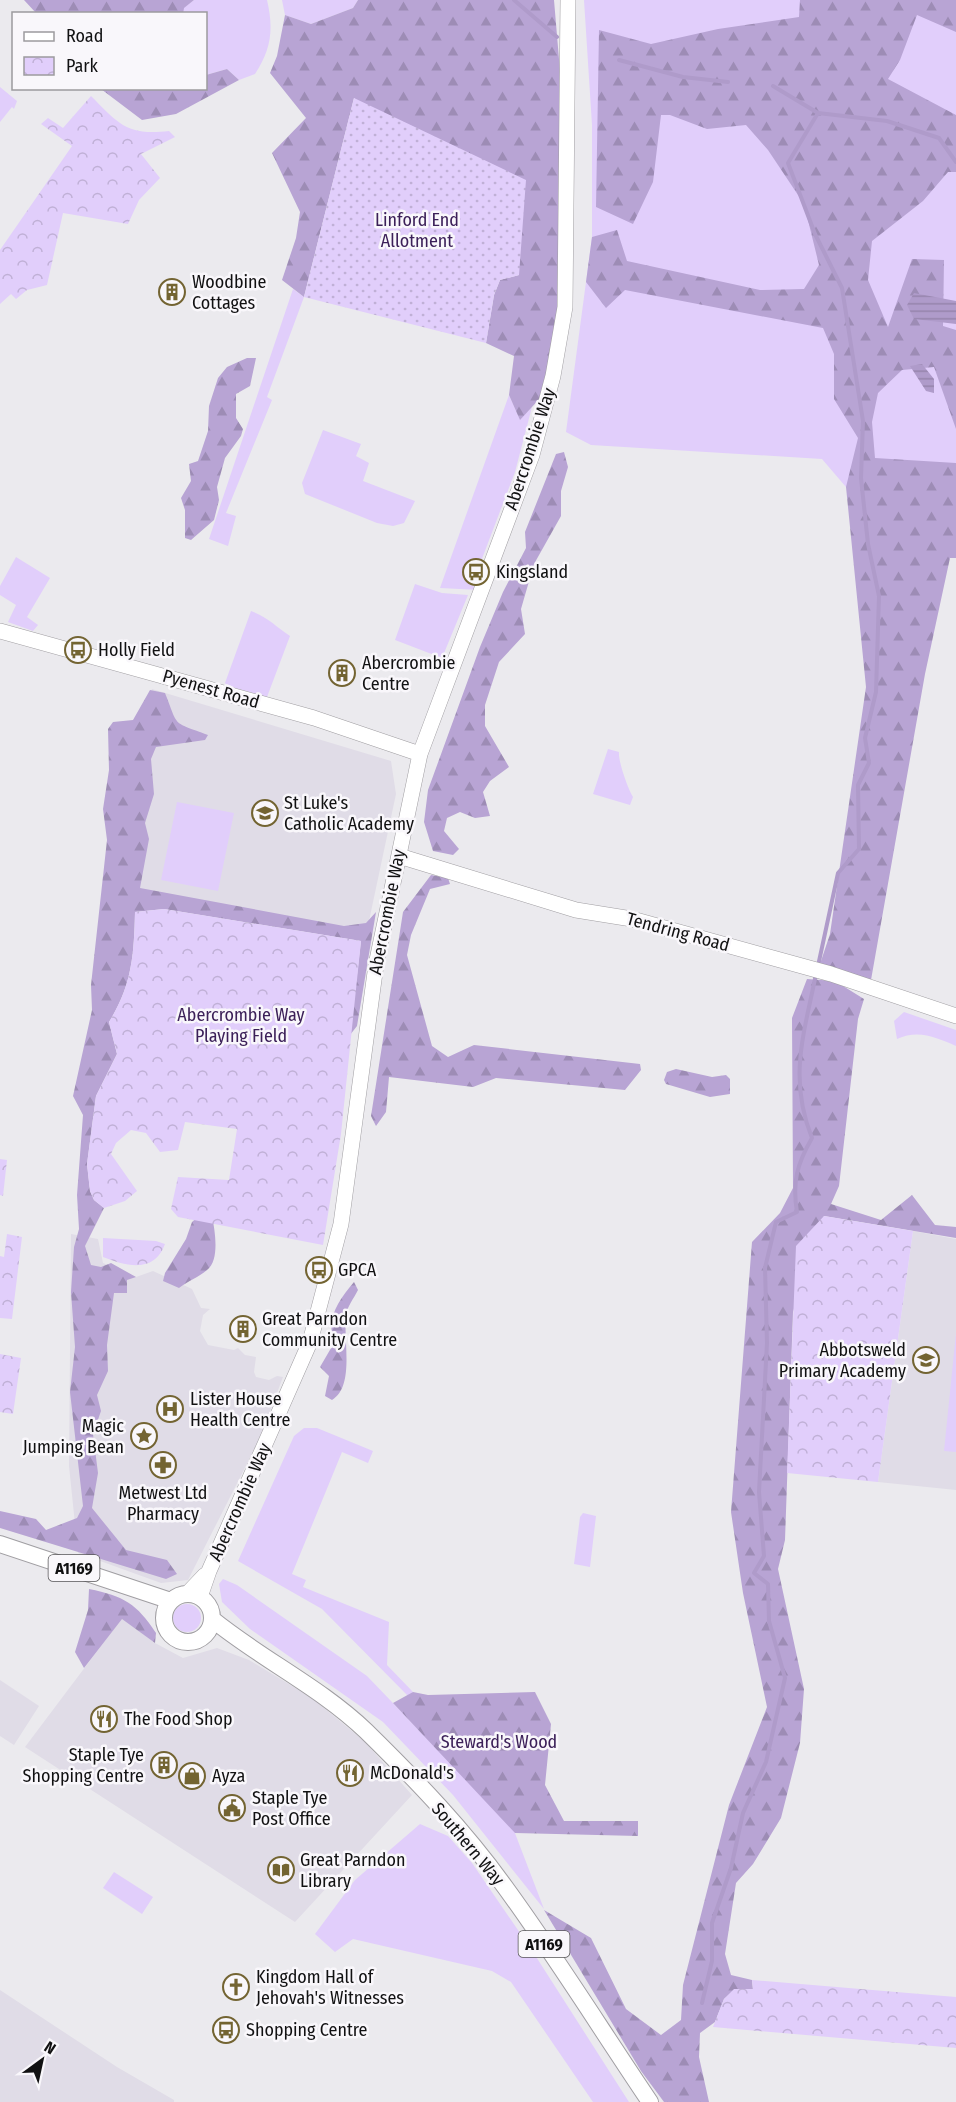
<svg xmlns="http://www.w3.org/2000/svg" width="956" height="2102" viewBox="0 0 956 2102" font-family="'Fira Sans Condensed',sans-serif">
<defs>
<pattern id="forest-firs" width="22" height="20" patternUnits="userSpaceOnUse" patternTransform="scale(1.5)"><rect width="22" height="20" fill="#b8a4d4"/><path d="M5 1l3.5 6h-7zM16 11l3.5 6h-7z" fill="#9d8cb5"/></pattern>
<pattern id="park-crowns" width="20" height="18" patternUnits="userSpaceOnUse" patternTransform="scale(1.5)"><rect width="20" height="18" fill="#e1cefb"/><path d="M2 6a3 3 0 1 1 6 0M12 15a3 3 0 1 1 6 0" fill="none" stroke="#c0b0d6"/></pattern>
<pattern id="garden-dots" width="8" height="8" patternUnits="userSpaceOnUse" patternTransform="scale(1.5)"><rect width="8" height="8" fill="#e1cefb"/><path d="M2 2h.1M6 6h.1" fill="none" stroke="#c0b0d6" stroke-width="1.8" stroke-linecap="round"/></pattern>
<pattern id="water-rules" width="6" height="5" patternUnits="userSpaceOnUse" patternTransform="scale(1.5)"><rect width="6" height="5" fill="#af9bca"/><path d="M0 2.5h6" fill="none" stroke="#9684ac"/></pattern>
</defs>
<rect width="100%" height="100%" fill="#ebeaee"/>
<path fill="#e0dce7" d="M152,689L391,761L396,794L366,935L132,900L136,736Z
M913,1231L956,1239V1490L878,1482Z
M71,1234L98,1239L103,1263L136,1277L153,1271L192,1289L201,1308L210,1309L203,1315L200,1331L208,1345L234,1350L238,1348L245,1355L256,1357L254,1372L256,1377L269,1380L277,1376L283,1377L260,1438L188,1580L161,1583L78,1553L69,1466Z
M122,1618L155,1643L183,1658L217,1648L249,1660L312,1698L364,1741L412,1795L295,1922L25,1747Z
M0,1680L39,1706L14,1745L0,1736Z
M0,1990L117,2067L174,2100V2102H0Z"/>
<path fill="#e1cefb" d="M194,0H267C274,30 271,49 255,74L239,80L227,69L206,75V14H183V8Z
M282,0H358L353,8L311,24L285,15Z
M584,0H956V484L846,487L822,459L591,445L566,432L592,237V125Z
M0,87L17,101L14,109L12,107L0,122Z
M293,289L304,297L267,397L272,400L226,513L236,516L228,546L209,539Z
M509,395L520,419L532,407L515,472L472,585L479,590L440,588Z
M323,430L361,444L356,456L369,463L363,481L415,501L404,523L393,526L377,523L305,494L302,483Z
M16,557L50,578L27,617L38,625L33,631L8,622L16,605L0,595V586Z
M415,584L442,593L468,595L442,658L395,640Z
M251,611C269,618 275,626 290,636L267,697L228,686L225,683Z
M608,749L619,752C618,761 628,789 633,797L630,805L593,794Z
M177,802L234,813L218,891L161,880Z
M904,1012L956,1030V1046C937,1038 919,1029 897,1039L894,1021Z
M956,1333V1452L944,1451Z
M304,1428H317L373,1451L368,1463L342,1452L292,1574L306,1580L303,1587L389,1622L387,1665L413,1692L408,1696L322,1609L238,1561L294,1436Z
M583,1513L596,1516L590,1567L574,1564L580,1517Z
M223,1579L237,1585L367,1676L513,1828L544,1909L453,1795L383,1722L250,1629L222,1602L219,1584Z
M173 1618a14 14 0 1 1 28 0a14 14 0 1 1-28 0Z
M420,1824L448,1836L472,1863L533,1952L629,2102H593L511,1982L492,1971L353,1939L335,1952L315,1934L355,1880Z
M114,1872L153,1897L142,1914L103,1888Z"/>
<path fill="url(#forest-firs)" d="M24,0H194L184,8L183,14L36,13Z
M358,0H554L560,71L561,299L543,395L520,420L509,395L514,356L486,343L494,295L500,280L519,275L354,98L304,297L282,280L296,238L300,212L272,153L306,118L270,73L277,56L285,15L311,24L353,8Z
M800,0H956V32L917,15L900,60L888,79L956,115V172H948L923,201L872,241L868,280L888,327L912,259L944,260L943,326L956,330V429L934,367L902,370L878,393L872,422L875,458L956,463V558H950L925,674L871,980L820,964L830,934L866,687L846,487L858,438L834,399V354L823,328L625,290L606,308L586,282L592,237L617,230L627,261L760,290L804,289L819,265L804,204L768,150L746,125L707,129L670,115H661L653,182L633,224L596,207L599,30L651,44L718,29L799,17Z
M227,69L239,80L176,114L142,120L101,89L206,88V75Z
M247,358H256L250,386L236,394V418L243,429L241,436L225,458L217,487L219,500L214,520L191,540L185,538V510L181,498L191,481L189,464L198,461L208,431L209,406L218,378L227,367Z
M564,452L568,467L561,491V516L534,564L521,609L525,634L499,662L485,705V726L509,767L490,781L483,792L490,816L475,818L460,812L447,818L444,831L459,849L453,855L433,851L424,822L428,790L480,647L503,592L526,548L525,532L556,454Z
M150,690L165,693C179,728 171,721 208,735L205,740L156,747L151,759L154,794L145,823L149,839L140,888L344,926L366,923L376,912L357,1026L350,1035L361,941L164,909L135,912C134,955 132,985 109,1022L117,1054L96,1096L87,1164L90,1191L94,1200L104,1208L85,1246L91,1265L101,1267L111,1263L136,1277L127,1280V1293H114L107,1345L108,1371L97,1395L101,1411L93,1434L98,1473L92,1508L126,1550L167,1560L177,1574L166,1579L0,1528V1511L36,1519L46,1530L77,1518L83,1506L70,1392L75,1347L71,1292L74,1247L79,1229L77,1195L83,1115L73,1096L92,1010L91,985L107,840L103,809L109,770L108,729L113,722L133,720Z
M431,875L448,878L450,884L430,889L411,935L407,955L432,1046L448,1057L474,1045L640,1064L641,1070L625,1090L496,1078L473,1087L389,1077L386,1112L376,1126L371,1116L403,912Z
M807,979L835,981L864,999L858,1019L839,1186L831,1204L881,1220L912,1195L935,1225L956,1227V1238L824,1216L793,1312L785,1540L778,1569L804,1689L800,1743L781,1818L753,1864L736,1883L725,1954L731,1975L752,1980L753,1990H734L724,1999L715,2022L700,2033L699,2057L709,2102H664L641,2071L544,1910L591,1938L626,2009L661,2035L681,2020L683,1985L729,1805L767,1707L743,1593L731,1512L752,1242L780,1213L793,1188L792,1018Z
M676,1069L712,1077L726,1075L730,1079V1094L710,1097L666,1084L664,1080L667,1072Z
M205,1211L212,1216C215,1231 220,1260 207,1270C199,1277 188,1281 179,1288L163,1281L165,1273L186,1239L192,1222Z
M354,1282L358,1290C354,1298 347,1307 346,1315C343,1340 355,1386 332,1400L325,1396L329,1376L320,1367L334,1343C326,1318 338,1301 354,1282Z
M89,1589C124,1596 137,1604 156,1633L155,1643L122,1619L84,1668L75,1652L88,1610Z
M413,1692L428,1695L535,1692L551,1724L545,1785L564,1821H638V1836L515,1833L393,1703Z"/>
<path fill="url(#park-crowns)" d="M91,96C119,124 127,136 169,131L175,137L141,154L160,178L139,200L128,224L63,213L47,285L27,290L16,299L11,294L0,304V250L72,146L41,124L48,118L63,128Z
M164,909L361,941L341,1134L323,1245L178,1217L171,1209L178,1177L229,1180L237,1129L185,1122L178,1150L160,1152L146,1133L131,1130L116,1143L111,1154L137,1191L125,1201L104,1208L94,1200L90,1191L87,1164L96,1096L117,1054L109,1022C132,985 134,955 135,912Z
M0,1159L7,1160L3,1196L0,1195Z
M824,1216L913,1231L878,1482L787,1473L796,1246Z
M7,1234L22,1237L12,1319L0,1318V1256L4,1257Z
M103,1238L156,1241L165,1244C154,1274 126,1266 103,1257Z
M0,1354L21,1358L13,1414L0,1412Z
M752,1980L956,1997V2048L713,2027L724,1999L734,1989H753Z"/>
<path fill="url(#garden-dots)" d="M354,98L526,180L519,275L500,280L494,295L486,343L304,297Z"/>
<path fill="url(#water-rules)" d="M914,293L956,301V324L914,319L907,305Z
M922,364L934,379V393L926,391L910,366Z"/>
<g fill="none" stroke-linecap="round" stroke-linejoin="round">
<path stroke="#af9bca" stroke-width="4" d="M514,0L557,37
M619,60L683,77L728,82
M773,86L818,113L887,121L939,138L956,162
M818,966L838,873L859,849L858,785L869,763L865,738L876,692L879,596L868,544L861,478L863,421L842,288L815,234L788,163L818,113
M702,2003L712,1961V1923L731,1868L743,1813L766,1762L785,1678L769,1621L768,1584L754,1573L764,1556L759,1492L767,1343L765,1268L776,1222L797,1212C792,1182 797,1164 812,1138C788,1078 804,1034 816,974"/>
<defs>
<path id="secondary" d="M0,631L314,718L420,754
M399,856L576,910L632,919L831,974L956,1016
M187,1594L205,1575
M200,1597L209,1571L310,1342L341,1224L376,965L420,754L532,455L553,376L565,307L568,0"/>
<path id="primary" d="M0,1544L171,1601
M164 1618a24 24 0 1 1 48 0a24 24 0 1 1-48 0Z
M212,1619C261,1659 320,1687 366,1731C416,1780 465,1831 505,1887C556,1957 602,2031 650,2102"/>
</defs>
<use href="#secondary" stroke="#a09ea2" stroke-width="16"/>
<use href="#primary" stroke="#a09ea2" stroke-width="18"/>
<use href="#secondary" stroke="#fff" stroke-width="15"/>
<use href="#primary" stroke="#fff" stroke-width="16"/>
</g>
<defs>
<symbol id="building-ring" viewBox="-11 -11 22 22"><circle r="9.5" fill="#f9f7fb" stroke="#736432" stroke-width="1.5"/><path d="M-4-6H4V6H1V3H-1V6H-4ZM-2.5-4.3h1.7v1.8h-1.7ZM.8-4.3h1.7v1.8H.8ZM-2.5-1h1.7V.8h-1.7ZM.8-1h1.7V.8H.8Z" fill="#736432"/></symbol>
<symbol id="bus-ring" viewBox="-11 -11 22 22"><circle r="9.5" fill="#f9f7fb" stroke="#736432" stroke-width="1.5"/><path d="M-5-6H5V4H4V6H2V4H-2V6H-4V4H-5ZM-3.5-4V0h7V-4ZM-3.5 1.2v1.5H-2V1.2ZM2 1.2v1.5H3.5V1.2Z" fill="#736432"/></symbol>
<symbol id="school-ring" viewBox="-11 -11 22 22"><circle r="9.5" fill="#f9f7fb" stroke="#736432" stroke-width="1.5"/><path d="M0-5L7-2L0 1L-7-2ZM-4 1L0 2.5L4 1V4Q0 6-4 4Z" fill="#736432"/></symbol>
<symbol id="hospital-ring" viewBox="-11 -11 22 22"><circle r="9.5" fill="#f9f7fb" stroke="#736432" stroke-width="1.5"/><path d="M-5-5h3v3.5h4V-5h3V5h-3V1.5h-4V5h-3Z" fill="#736432"/></symbol>
<symbol id="sight-ring" viewBox="-11 -11 22 22"><circle r="9.5" fill="#f9f7fb" stroke="#736432" stroke-width="1.5"/><path d="M0-6L1.8-2.2L6-1.7L2.9 1.2L3.7 5.4L0 3.3L-3.7 5.4L-2.9 1.2L-6-1.7L-1.8-2.2Z" fill="#736432"/></symbol>
<symbol id="pharmacy-ring" viewBox="-11 -11 22 22"><circle r="9.5" fill="#f9f7fb" stroke="#736432" stroke-width="1.5"/><path d="M-2-6h4v4h4v4h-4v4h-4v-4h-4v-4h4Z" fill="#736432"/></symbol>
<symbol id="restaurant-ring" viewBox="-11 -11 22 22"><circle r="9.5" fill="#f9f7fb" stroke="#736432" stroke-width="1.5"/><path d="M-5-6h1v4h1v-4h1v4h1v-4h1v5L-1.5 .5V6h-2V.5L-5-1ZM5-6V6H3V1.5H1.5Q1.5-4 5-6Z" fill="#736432"/></symbol>
<symbol id="shop-ring" viewBox="-11 -11 22 22"><circle r="9.5" fill="#f9f7fb" stroke="#736432" stroke-width="1.5"/><path d="M-5-2.5h2.3a2.7 3.5 0 0 1 5.4 0H5L5.5 6h-11ZM-1.5-2.5h3a1.5 2.3 0 0 0-3 0Z" fill="#736432"/></symbol>
<symbol id="civic-ring" viewBox="-11 -11 22 22"><circle r="9.5" fill="#f9f7fb" stroke="#736432" stroke-width="1.5"/><path d="M-.6-6.5H3V-4.5H.6V-3L4-1V1h2V6H-6V1h2V-1L-.6-3ZM-1.2 2.5V6h2.4V2.5Z" fill="#736432"/></symbol>
<symbol id="library-ring" viewBox="-11 -11 22 22"><circle r="9.5" fill="#f9f7fb" stroke="#736432" stroke-width="1.5"/><path d="M-6-4Q-3-5.5-.7-3.5V5Q-3 3-6 4ZM6-4Q3-5.5 .7-3.5V5Q3 3 6 4Z" fill="#736432"/></symbol>
<symbol id="church-ring" viewBox="-11 -11 22 22"><circle r="9.5" fill="#f9f7fb" stroke="#736432" stroke-width="1.5"/><path d="M-1.2-6h2.4v3.5h3.3v2.4h-3.3V6h-2.4V-.1h-3.3v-2.4h3.3Z" fill="#736432"/></symbol>
</defs>
<g fill-rule="evenodd">
<use href="#building-ring" x="157" y="277" width="30" height="30"/>
<use href="#bus-ring" x="461" y="557" width="30" height="30"/>
<use href="#bus-ring" x="63" y="635" width="30" height="30"/>
<use href="#building-ring" x="327" y="658" width="30" height="30"/>
<use href="#school-ring" x="250" y="798" width="30" height="30"/>
<use href="#bus-ring" x="304" y="1255" width="30" height="30"/>
<use href="#building-ring" x="228" y="1314" width="30" height="30"/>
<use href="#school-ring" x="911" y="1345" width="30" height="30"/>
<use href="#hospital-ring" x="155" y="1394" width="30" height="30"/>
<use href="#sight-ring" x="129" y="1421" width="30" height="30"/>
<use href="#pharmacy-ring" x="148" y="1450" width="30" height="30"/>
<use href="#restaurant-ring" x="89" y="1704" width="30" height="30"/>
<use href="#building-ring" x="149" y="1750" width="30" height="30"/>
<use href="#restaurant-ring" x="335" y="1758" width="30" height="30"/>
<use href="#shop-ring" x="177" y="1761" width="30" height="30"/>
<use href="#civic-ring" x="217" y="1793" width="30" height="30"/>
<use href="#library-ring" x="266" y="1855" width="30" height="30"/>
<use href="#church-ring" x="221" y="1972" width="30" height="30"/>
<use href="#bus-ring" x="211" y="2015" width="30" height="30"/>
</g>
<g text-anchor="middle" stroke-width="5" stroke-linejoin="round" paint-order="stroke">
<g fill="#f9f7fb" stroke="#575658" stroke-width="1.5">
<rect x="48.5" y="1555" width="51" height="26" rx="4.5"/>
<rect x="518.5" y="1931" width="51" height="26" rx="4.5"/>
</g>
<g font-size="16" font-weight="bold" fill="#111112">
<text x="74" y="1574">A1169</text>
<text x="544" y="1950">A1169</text>
</g>
<g font-size="18" fill="#3c2059" stroke="#f9f7fb">
<text x="417" y="226">Linford End<tspan x="417" dy="21">Allotment</tspan></text>
<text x="241" y="1021">Abercrombie Way<tspan x="241" dy="21">Playing Field</tspan></text>
<text x="499" y="1748">Steward's Wood</text>
</g>
<g font-size="18" fill="#111112" stroke="#f9f7fb" text-anchor="start">
<text x="192" y="288">Woodbine<tspan x="192" dy="21">Cottages</tspan></text>
<text x="496" y="578">Kingsland</text>
<text x="98" y="656">Holly Field</text>
<text x="362" y="669">Abercrombie<tspan x="362" dy="21">Centre</tspan></text>
<text x="284" y="809">St Luke's<tspan x="284" dy="21">Catholic Academy</tspan></text>
<text x="338" y="1276">GPCA</text>
<text x="262" y="1325">Great Parndon<tspan x="262" dy="21">Community Centre</tspan></text>
<text x="906" y="1356" text-anchor="end">Abbotsweld<tspan x="906" dy="21">Primary Academy</tspan></text>
<text x="190" y="1405">Lister House<tspan x="190" dy="21">Health Centre</tspan></text>
<text x="124" y="1432" text-anchor="end">Magic<tspan x="124" dy="21">Jumping Bean</tspan></text>
<text x="163" y="1499" text-anchor="middle">Metwest Ltd<tspan x="163" dy="21">Pharmacy</tspan></text>
<text x="124" y="1725">The Food Shop</text>
<text x="144" y="1761" text-anchor="end">Staple Tye<tspan x="144" dy="21">Shopping Centre</tspan></text>
<text x="370" y="1779">McDonald's</text>
<text x="212" y="1782">Ayza</text>
<text x="252" y="1804">Staple Tye<tspan x="252" dy="21">Post Office</tspan></text>
<text x="300" y="1866">Great Parndon<tspan x="300" dy="21">Library</tspan></text>
<text x="256" y="1983">Kingdom Hall of<tspan x="256" dy="21">Jehovah's Witnesses</tspan></text>
<text x="246" y="2036">Shopping Centre</text>
</g>
<g font-size="18" fill="#111112" stroke="#f9f7fb">
<text transform="translate(530 449) rotate(-72)" y="6">Abercrombie Way</text>
<text transform="translate(211 689) rotate(16)" y="6">Pyenest Road</text>
<text transform="translate(387 912) rotate(-79)" y="6">Abercrombie Way</text>
<text transform="translate(678 932) rotate(15)" y="6">Tendring Road</text>
<text transform="translate(240 1502) rotate(-66)" y="6">Abercrombie Way</text>
<text transform="translate(468 1844) rotate(50)" y="6">Southern Way</text>
</g>
</g>
<rect x="12" y="12" width="195" height="78" fill="#f9f7fb" stroke="#9c9b9e" stroke-width="1.5"/>
<rect x="24" y="32" width="30" height="9" fill="#ffffff" stroke="#9c9b9e" stroke-width="1.5"/>
<text x="66" y="42" font-size="18" fill="#111112">Road</text>
<rect x="24" y="57" width="30" height="18" fill="url(#park-crowns)" stroke="#9c9b9e" stroke-width="1.5"/>
<text x="66" y="72" font-size="18" fill="#111112">Park</text>
<g transform="translate(42 2060) rotate(33)" stroke="#f9f7fb" stroke-width="4.5" paint-order="stroke">
<path d="M0-4.5L10 22L0 15L-10 22Z" fill="#111112"/>
<text y="-9" font-size="16" font-weight="bold" text-anchor="middle" fill="#111112">N</text>
</g>
</svg>
